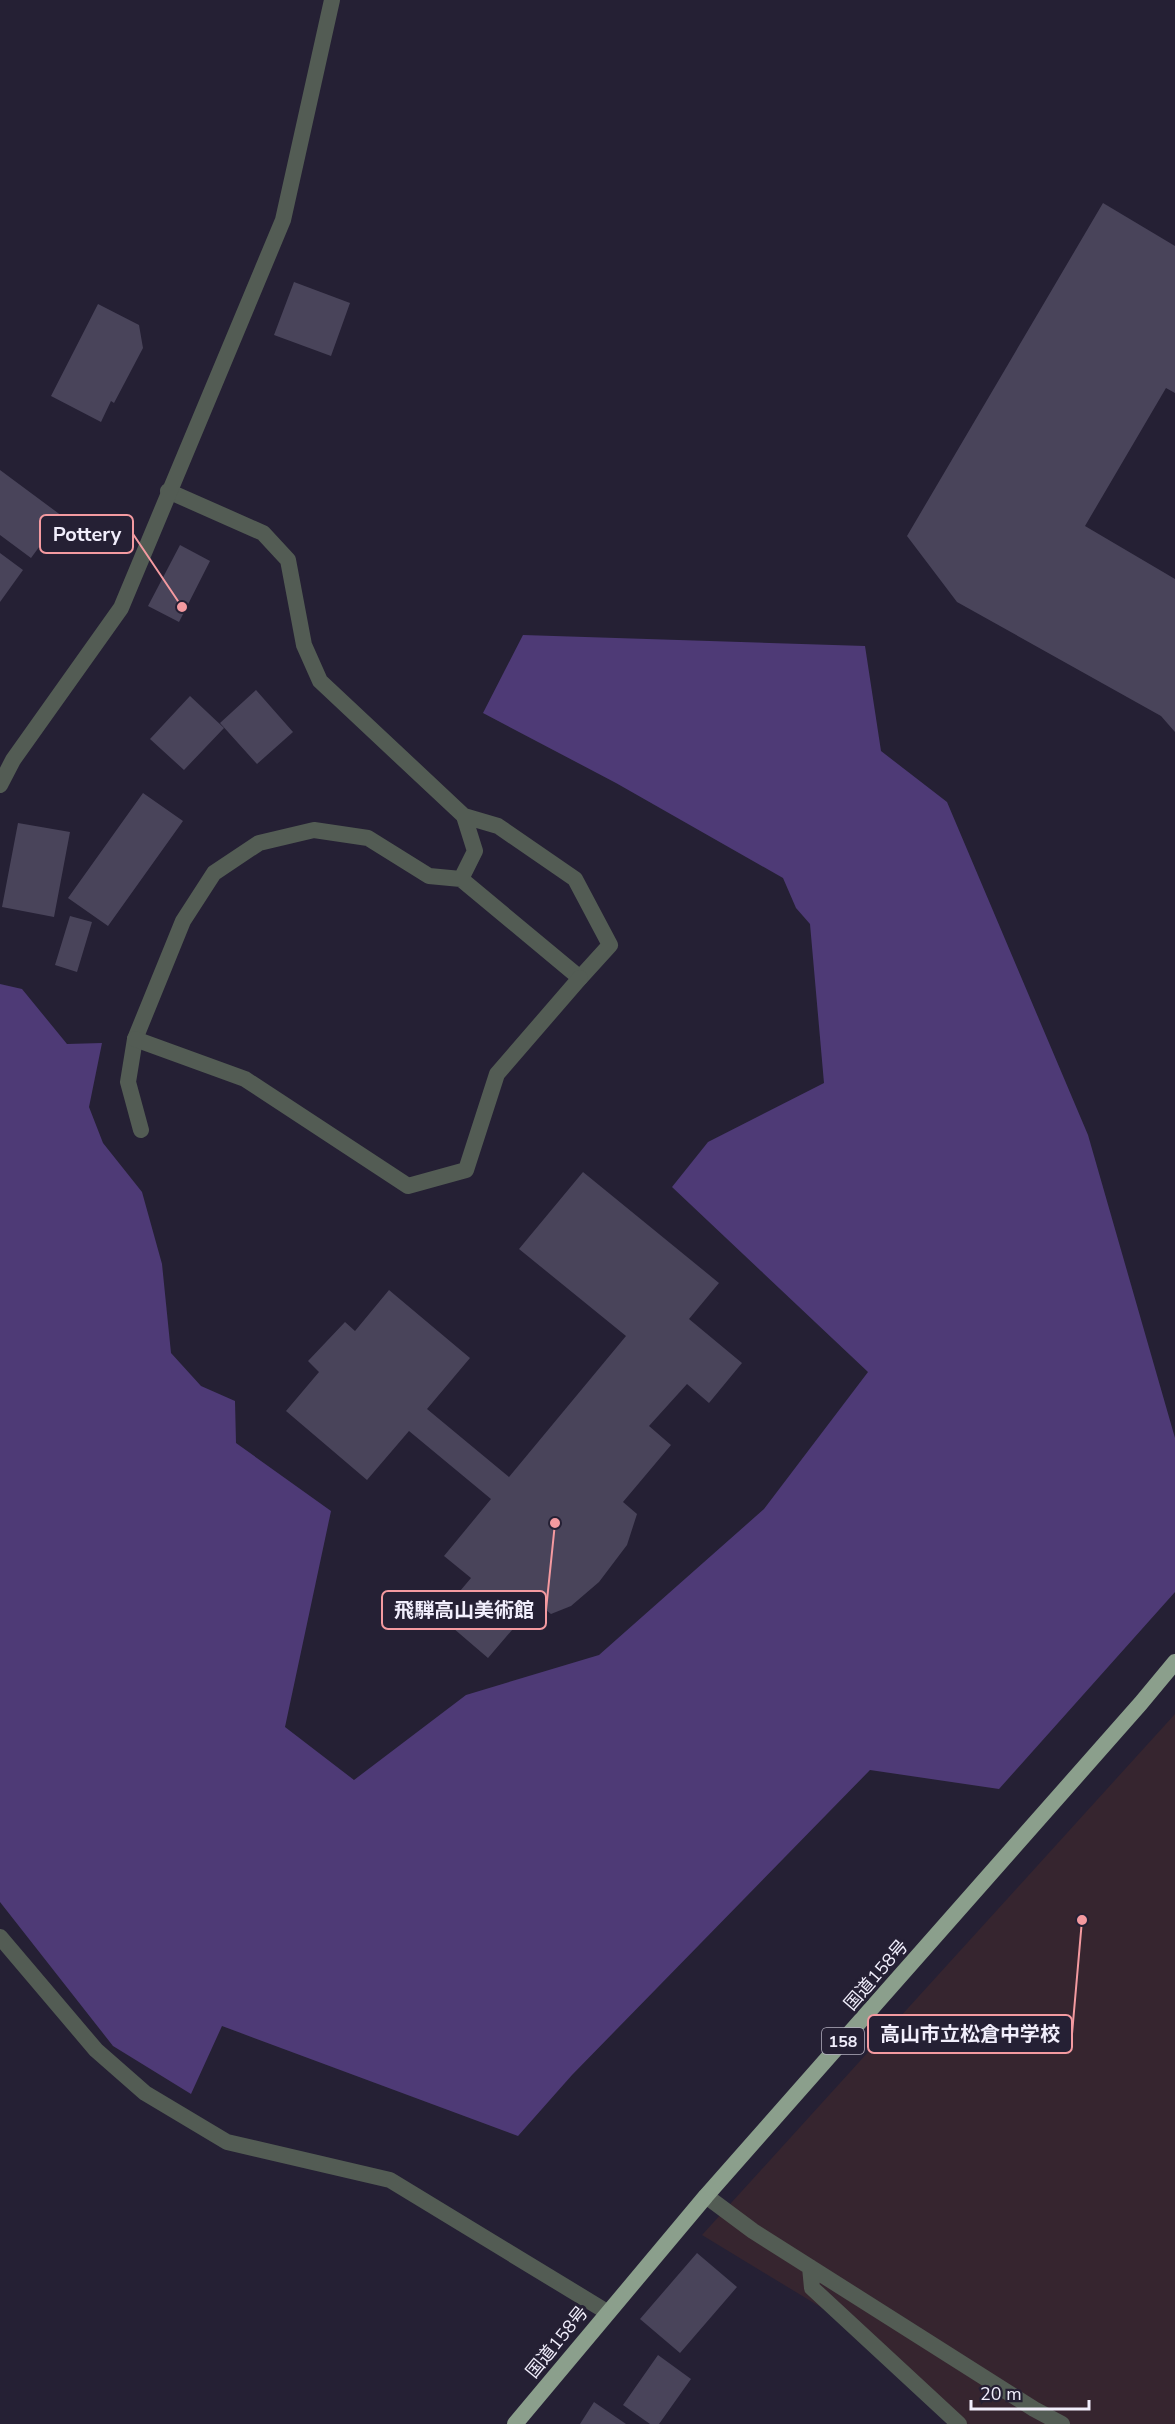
<svg xmlns="http://www.w3.org/2000/svg" width="1175" height="2424" viewBox="0 0 1175 2424" font-family="'Nunito Sans','Noto Sans JP',sans-serif">
<rect width="100%" height="100%" fill="#252034"/>
<path fill="#36252f" d="M1175,1714V2424H965L860,2331L702,2235Z"/>
<path fill="#4e3a76" d="M523,635L865,646L881,751L947,802L1088,1135L1175,1438V1592L999,1789L870,1770L572,2075L518,2136L222,2026L191,2094L113,2046L0,1902V984L22,989L67,1044L102,1043L89,1107L103,1143L142,1192L162,1264L171,1353L201,1386L235,1401L236,1443L331,1511L285,1727L354,1780L466,1695L599,1655L764,1509L868,1372L672,1187L708,1142L824,1083L810,924L796,908L783,878L616,783L483,713Z"/>
<path fill="#49445a" d="M1103,203L1175,246V393L1166,388L1085,526L1175,579V732L1161,716L957,602L907,536Z
M294,282L350,303L331,356L274,335Z
M98,304L139,325L143,348L114,403L111,401L101,422L51,396Z
M0,470L62,516L31,558L0,535Z
M180,545L210,561L179,622L148,606Z
M0,553L23,570L0,602Z
M256,690L293,732L257,764L220,723Z
M190,696L224,728L184,770L150,739Z
M143,793L183,821L108,926L68,898Z
M18,823L70,832L54,917L2,907Z
M70,916L92,922L77,972L55,965Z
M583,1172L719,1283L689,1319L742,1363L709,1403L687,1384L649,1426L671,1445L623,1502L637,1514L627,1545L599,1582L571,1606L551,1614L536,1602L488,1658L439,1616L471,1578L444,1556L491,1499L409,1431L367,1480L286,1411L319,1372L308,1361L345,1322L355,1331L389,1290L470,1358L427,1409L509,1477L626,1336L519,1249Z
M697,2253L737,2287L680,2353L640,2319Z
M658,2355L691,2379L659,2424H650L623,2405Z
M594,2402L626,2424H580Z"/>
<g fill="none" stroke-linecap="round" stroke-linejoin="round">
<path stroke="#535c54" stroke-width="16" d="M461,879L580,978L610,945L575,879L498,826L464,816
M141,1130L128,1082L135,1039L183,921L214,873L259,843L314,830L368,838L429,876L461,879L475,851L464,816L320,681L304,645L288,560L263,533L168,491
M706,2196L753,2231L1034,2409L1062,2424
M810,2267L812,2288L959,2424"/>
<path stroke="#535c54" stroke-width="16" d="M135,1039L245,1079L408,1186L466,1170L497,1074L580,978"/>
<path stroke="#535c54" stroke-width="16" d="M0,785L13,760L121,608L283,220L332,0
M0,1937L96,2050L145,2093L227,2142L390,2180L607,2312"/>
<path stroke="#8b9f8c" stroke-width="16" d="M515,2424L706,2196L1141,1703L1175,1662"/>
</g>
<g text-anchor="middle" stroke-width="6" stroke-linejoin="round" paint-order="stroke">
<rect fill="#252034" stroke="#b4b0c0" stroke-width="1.5" x="822" y="2028" width="42" height="26" rx="4.5"/>
<g font-size="16" font-weight="bold" fill="#f1eefc">
<text x="843" y="2047">158</text>
</g>
<g font-size="18" fill="#f1eefc" stroke="#252034">
<text transform="translate(876 1975) rotate(-49)" y="6">国道158号</text>
<text transform="translate(557 2342) rotate(-51)" y="6">国道158号</text>
</g>
</g>
<path fill="none" stroke="#f49aa0" stroke-width="2" d="M182 607L133 534M555 1523L546 1610M1082 1920L1072 2034"/>
<g fill="#f49aa0" stroke="#252034" stroke-width="2">
<circle cx="182" cy="607" r="6"/>
<circle cx="555" cy="1523" r="6"/>
<circle cx="1082" cy="1920" r="6"/>
</g>
<g fill="#252034" stroke="#f49aa0" stroke-width="2">
<rect x="40" y="515" width="93" height="38" rx="6"/>
<rect x="382" y="1591" width="164" height="38" rx="6"/>
<rect x="868" y="2015" width="204" height="38" rx="6"/>
</g>
<g font-size="20" text-anchor="middle" font-weight="bold" fill="#f1eefc">
<text x="87" y="541">Pottery</text>
<text x="464" y="1617">飛騨高山美術館</text>
<text x="970" y="2041">高山市立松倉中学校</text>
</g>
<path d="M971 2400v9h118v-9" fill="none" stroke="#f1eefc" stroke-width="3"/>
<text x="980" y="2400" font-size="18" fill="#f1eefc" stroke="#252034" stroke-width="4.5" paint-order="stroke">20 m</text>
</svg>
